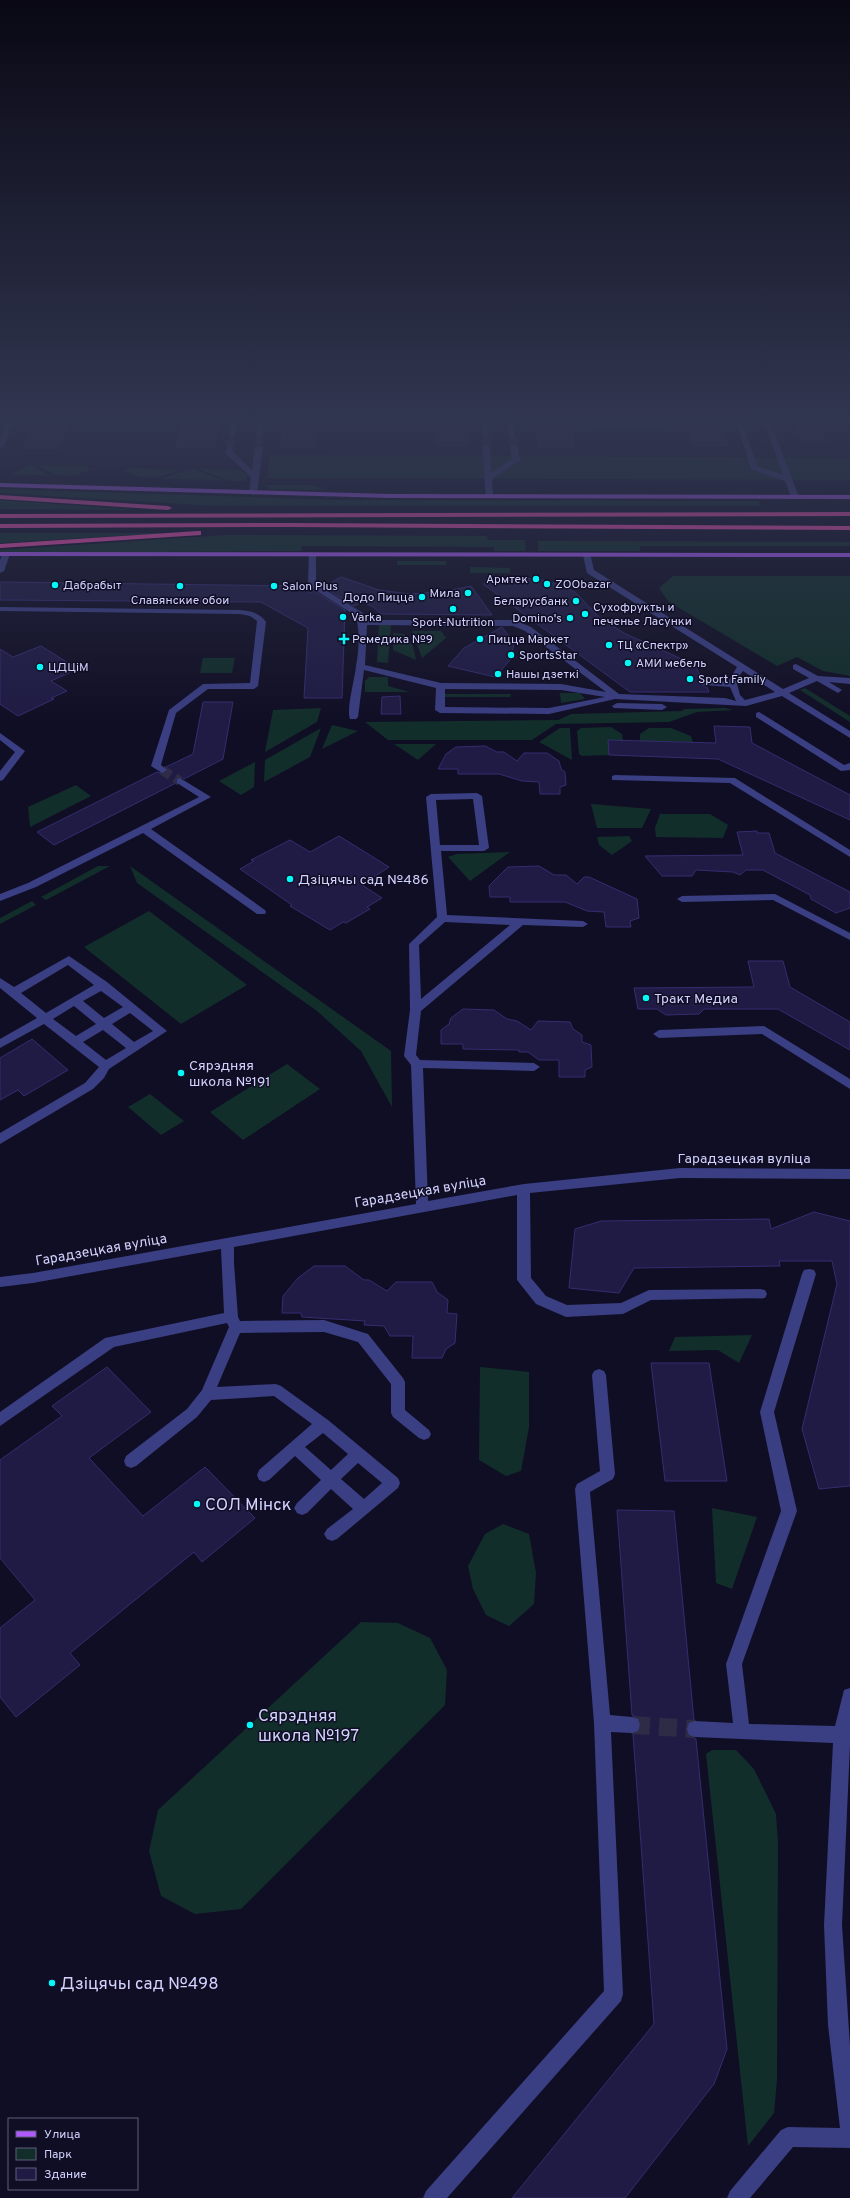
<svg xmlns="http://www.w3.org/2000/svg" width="850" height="2198" viewBox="0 0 850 2198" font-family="Overpass,sans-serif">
<rect width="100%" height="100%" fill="#100e24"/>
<path fill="#122e2a" d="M588,418H664L666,424L663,426L594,427L590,425Z
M270,455L850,458V480L267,478Z
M31,465L50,476L10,474Z
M37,465L86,466L91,470C65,479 60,478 37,465Z
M129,468L179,470C154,479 148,481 123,471Z
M193,469L222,480L161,479L186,470Z
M198,469L239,470L248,475L245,481H230Z
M262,485H310L322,488L321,490L271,489Z
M0,489L337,500L759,501L760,506H216L0,493Z
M0,500L137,510L0,509Z
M0,533H166L0,543Z
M225,535L487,536L488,540H525L526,551H494V547L302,546L301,551L0,553V550Z
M538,541L850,542V546H640V551H538Z
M397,561H446V565H397Z
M470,567L510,568V573H470Z
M673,576H850V676L823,671L797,657L777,666L669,602L659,588Z
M379,624L391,625L388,663L377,662Z
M412,631H441L446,638L422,658Z
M393,633L404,634L413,646L416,660L393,650Z
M203,658H235L232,673H200Z
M388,677V686L409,692H365V681L369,677Z
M805,688L850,716V722L800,690Z
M560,693H580L585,699L561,703Z
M444,694H511L510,697H444Z
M321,708L317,722L265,752L273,710Z
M725,708L733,710L697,712L669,722L556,724L532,740H388L365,722L558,720L571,714L682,711L684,709Z
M332,725L358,731L322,749Z
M611,727L622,734L623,740H608L609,755L582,756L579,754L577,731L581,728Z
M321,728L310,757L264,782L265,760Z
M560,728H570L572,760L539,742Z
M649,728H671L691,736L693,742L640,741V734Z
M394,744H436L418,760Z
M255,762L254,787L241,795L219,781Z
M76,785L91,796L30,827L28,807Z
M591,804L651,809L642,828H597Z
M660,814H710L728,825L723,838L656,837L655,828Z
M629,836L632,841L612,855L599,845L597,837Z
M510,852L470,881L448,857L457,854Z
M98,866H110L46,900L41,897Z
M130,866L391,1051L392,1107L361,1051L317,1011L137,883Z
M32,901L36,905L0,924V918Z
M149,911L247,985L181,1024L84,947Z
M287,1064L320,1089L243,1140L210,1112Z
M150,1094L184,1121L161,1135L128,1107Z
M752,1335L739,1363L718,1350L669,1351L675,1337Z
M480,1367L529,1372V1427L521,1471L506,1476L479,1460Z
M712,1508L757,1517L732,1589L716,1583Z
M503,1524L529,1534L536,1573L534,1604L509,1626L486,1615L473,1589L468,1566L485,1534Z
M361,1622L398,1623L430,1638L447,1670L445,1705L241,1909L195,1914L161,1896L149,1851L158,1810Z
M712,1750H736L754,1769L776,1814L778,1843L777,2080L774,2113L748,2146L706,1754Z"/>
<path fill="#1f1b44" stroke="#342d70" d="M36,418H70L58,448H23Z
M183,418H220L214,447H176Z
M285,418H317L314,447H281Z
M535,418H570L574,447H540Z
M685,418H717L727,446H694Z
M793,419H816L825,440H804L801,438Z
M436,429H466L467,446H437Z
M341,577L379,590L409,594L442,592L471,586L492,615L381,614L373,607L363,602L354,606L323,587Z
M521,578L538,579L557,584L575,592L602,620L626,634L695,665L702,679L699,683L707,687L709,692H630L483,584Z
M0,582L298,586L311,593L314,591L345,610L342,698H304L308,628L261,602L0,600Z
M502,627L514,643L511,659L495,677L448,666L464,648Z
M41,646L78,669L51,681L67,691L51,698L54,699L18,716L0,704V649L13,657Z
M400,696L401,714H381L382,697Z
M203,702H233L223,759L184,779L181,777L177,778L176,783L54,845L37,832L157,772L163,774L168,770L166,767L193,754Z
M714,726L750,727L752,743L850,795V820L718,759L609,755L608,740L716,743Z
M485,746L497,752H504L517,761L524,753H547L559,761L561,769L565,772L566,785L560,787V794H540L539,782L522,781L499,774H458V769H438L446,754L456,747Z
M757,831V833H769L775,853L850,892V908L836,913L811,899L810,895L763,870H746L740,875L733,872L696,870L692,876H662L645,856L743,855L737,832Z
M339,836L389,867L362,885L382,898L367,907L370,909L346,923L343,922L330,930L290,906L292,905L240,869L254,861L251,860L290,840L310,852Z
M539,866L554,875H566L577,884L584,877H589L637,899L639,918L630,921L631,927H606L604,912L587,911L565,902H510V897H490L489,886L508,867Z
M748,961H783L790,987L850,1022V1050L778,1009H704L699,1014L666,1015L657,1009H638L634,988L754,987Z
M463,1009L494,1010L507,1019L517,1021L531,1030L538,1021L570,1022L573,1029L582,1035V1042L591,1045L592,1067L585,1070V1077H559V1060H539L528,1052H519V1050L463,1049V1044H441V1030L449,1024L451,1018Z
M32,1039L68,1070L24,1096L18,1090L0,1100V1058Z
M814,1212L850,1221V1486L819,1489L802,1429L837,1284L832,1261H779L780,1266L634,1268L619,1293L569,1288L575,1229L601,1221L769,1219L771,1229Z
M314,1266H345L364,1280H369L387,1291L396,1282H432L437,1292L448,1300L447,1313L457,1314L455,1343L446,1349L442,1358H412L413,1336H390L384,1326L364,1325L365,1321L302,1317L301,1313H282L283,1296L298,1278Z
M651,1363H709L727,1481H665Z
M107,1367L151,1412L89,1458L143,1516L205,1467L255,1518L202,1562L194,1552L70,1653L80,1665L16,1717L0,1697V1628L35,1600L0,1558V1460L62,1416L52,1406Z
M617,1510L674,1511L694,1720L688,1723L686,1729L689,1736L696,1739L727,2049L714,2084L625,2198H512L654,2024L633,1734L639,1731L641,1725L638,1718L632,1715Z"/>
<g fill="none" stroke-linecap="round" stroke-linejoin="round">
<path stroke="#2d2b45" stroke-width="8" stroke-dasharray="8 4" stroke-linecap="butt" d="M259,436V447
M486,436V446
M512,436L514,446
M230,447L232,436"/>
<path stroke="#2d2b45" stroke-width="10" stroke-dasharray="10 5" stroke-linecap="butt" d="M162,770L180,781"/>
<path stroke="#2d2b45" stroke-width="18" stroke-dasharray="18 9" stroke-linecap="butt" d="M632,1725L695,1729"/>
<path fill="#3a3e82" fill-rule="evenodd" d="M9,418H15L4,446L0,448V438Z
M232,418H238L235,436L232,438L229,436Z
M259,418H265L262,436L259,438L256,436Z
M408,418H478L475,420H411Z
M481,418H487L488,437L483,436Z
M507,418H513L514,437L509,436Z
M735,418H741L757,466L783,475L763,418H769L799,497L798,499L791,497L785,481L751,469Z
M843,418H850V422L845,421Z
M514,444L518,446L520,460L492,479L493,496L486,498L482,446L486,444L490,446L491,473L512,459L510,446Z
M259,445L263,447L257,493L253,495L249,493L251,477L225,453L228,446H232L233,452L252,470L255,447Z
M3,552L10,554L4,571L0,573V560Z
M309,552L316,554V582L319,586L363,613L365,620H514L531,627L619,694L725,698L736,701L730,687L704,685L700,682L704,679L728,682L737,667L587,573L583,555L590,553L594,570L783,689L809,678L793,669V665L796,664L818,676L850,678V684L829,682L842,690L838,693L817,681L789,693L850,731V738L782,696L746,706L615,699L549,714L440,713L435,710L436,688L364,670L358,717L356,719H350C346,710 355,678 356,666C359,649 360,633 356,616L312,588L308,582ZM367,625L513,626L525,631L606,692L561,684L441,683L365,665ZM743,671L775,692L745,700L740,695L736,680ZM445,689L561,690L605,697L549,708L445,707Z
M0,607L240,610C251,611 260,613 266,622L258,686L254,689H208L176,713L161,765L167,770L162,773L151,766L169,710L203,684L250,683L257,621L250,616L240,614L0,611Z
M617,703L662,704L667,707L662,710L614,708L612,706Z
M759,712L844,765L850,763V770L841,771L756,717V713Z
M0,733L25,751L3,780L0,781V771L15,752L0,740Z
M615,775L735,778L850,850V857L730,783L612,780V776Z
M180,778L211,797L151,829L265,910L266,912L265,914H257L143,833L36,887L0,901V894L28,883L199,797L177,783V779Z
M477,793L482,796L489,848L484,851H441L447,915L583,921L588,924L583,927L523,925L421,1011L416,1055L420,1060L534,1063L540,1067L534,1071L423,1068L428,1201L524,1184L680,1168L850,1169V1179L680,1178L530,1193L531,1278L546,1296L567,1305L621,1303L649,1290L760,1289L765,1290L767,1294L765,1298L651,1300L623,1314L566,1317L536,1304L517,1280V1195L234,1247V1263L238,1317L240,1321L324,1320L368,1334L403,1378L405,1382V1410L429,1430L431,1434L429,1438L424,1440L419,1438L393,1417L391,1413V1384L358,1342L324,1332L240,1333L217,1387L276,1384L281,1386L328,1420L398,1478L400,1483L398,1488L337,1539L332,1541L327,1539L324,1534L327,1529L353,1509L331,1489L307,1513L302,1515L297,1513L294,1508L297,1503L321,1480L295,1456L269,1480L264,1482L259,1480L257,1475L259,1470L312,1424L274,1396L211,1400L197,1417L136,1466L131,1468L126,1466L124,1461L126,1456L187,1409L202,1390L229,1327L227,1323L114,1347L0,1426V1412L105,1338L224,1313L221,1249L33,1283L0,1287V1277L33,1273L416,1204L411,1065L404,1056L410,1010L409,944L437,917L426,797L431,794ZM473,799L479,845H440L436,800ZM445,922L510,925L421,999L419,945ZM323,1433L348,1454L331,1470L305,1447ZM358,1463L382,1483L364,1499L341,1479Z
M775,894L850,933V940L773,900L682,902L677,899L682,896Z
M69,956L107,982L167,1031L109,1069L104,1078L93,1089L0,1144V1133L85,1083L99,1067L44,1024L0,1048V1039L37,1018L0,988V978L14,987ZM68,965L94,985L46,1013L21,993ZM101,991L123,1007L104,1018L83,1001ZM74,1006L96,1024L76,1036L53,1019ZM130,1013L153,1031L134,1042L112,1024ZM103,1030L126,1048L106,1060L83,1042Z
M764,1026L850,1079V1089L762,1034L659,1038L653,1034L659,1030Z
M809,1269L814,1270L816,1274L774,1412L797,1511L742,1664L749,1724L835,1726L844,1690L850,1688V1745L842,1925L850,2046V2148L793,2147L750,2198H727L730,2191L781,2130L788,2127L840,2128L828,2025L824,1925L833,1743L695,1737L689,1735L687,1729L689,1723L695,1721L733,1723L726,1664L781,1511L760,1412L802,1274L804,1270Z
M599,1369L604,1371L606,1375L615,1474L613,1479L590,1492L610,1715L632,1717L638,1719L640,1725L638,1731L632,1733L611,1732L623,1994L621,2001L447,2198H423L426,2191L604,1991L594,1723L575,1489L577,1484L600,1471L592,1375L594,1371Z"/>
<path fill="#b05afd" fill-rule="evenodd" d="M0,483L391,494L850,495V499L391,498L0,487Z
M0,552L850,553V557L0,556Z"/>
<path fill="#fd4eb3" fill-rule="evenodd" d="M0,495L168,506L172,508L168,510L0,499Z
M850,512V516L0,518V514Z
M287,523L850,526V530L287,527L0,528V524Z
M198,531H201V535L0,548V544Z"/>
</g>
<linearGradient id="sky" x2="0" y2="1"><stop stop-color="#090814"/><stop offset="0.58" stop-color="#313650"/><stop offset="1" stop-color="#313650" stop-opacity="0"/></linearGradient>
<rect width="850" height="725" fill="url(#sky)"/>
<g fill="#03f9f9" stroke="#100e24" stroke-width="1.5">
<circle cx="536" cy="579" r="4"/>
<circle cx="547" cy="584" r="4"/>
<circle cx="55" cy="585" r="4"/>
<circle cx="180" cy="586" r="4"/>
<circle cx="274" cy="586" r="4"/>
<circle cx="468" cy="593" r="4"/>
<circle cx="422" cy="597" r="4"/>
<circle cx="576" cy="601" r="4"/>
<circle cx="453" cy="609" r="4"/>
<circle cx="585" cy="614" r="4"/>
<circle cx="343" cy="617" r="4"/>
<circle cx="570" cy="618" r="4"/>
<path d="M342 633h4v4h4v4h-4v4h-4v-4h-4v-4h4z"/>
<circle cx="480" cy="639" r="4"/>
<circle cx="609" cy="645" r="4"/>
<circle cx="511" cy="655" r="4"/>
<circle cx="628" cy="663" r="4"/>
<circle cx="40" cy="667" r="4"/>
<circle cx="498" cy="674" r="4"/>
<circle cx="690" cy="679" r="4"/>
<circle cx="290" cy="879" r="4"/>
<circle cx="646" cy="998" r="4"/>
<circle cx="181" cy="1073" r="4"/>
<circle cx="197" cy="1504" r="4"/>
<circle cx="250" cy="1725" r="4"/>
<circle cx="52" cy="1983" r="4"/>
</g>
<g text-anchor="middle" stroke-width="3" stroke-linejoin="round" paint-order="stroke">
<g font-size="12" fill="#d2d2fe" stroke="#100e24" text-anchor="start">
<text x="528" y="583" text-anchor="end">Армтек</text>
<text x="555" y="588">ZOObazar</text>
<text x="63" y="589">Дабрабыт</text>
<text x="282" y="590">Salon Plus</text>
<text x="460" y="597" text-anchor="end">Мила</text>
<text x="414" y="601" text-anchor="end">Додо Пицца</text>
<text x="180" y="604" text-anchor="middle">Славянские обои</text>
<text x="568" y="605" text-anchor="end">Беларусбанк</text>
<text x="593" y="611">Сухофрукты и<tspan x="593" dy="14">печенье Ласунки</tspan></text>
<text x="351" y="621">Varka</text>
<text x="562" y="622" text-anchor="end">Domino's</text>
<text x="453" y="626" text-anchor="middle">Sport-Nutrition</text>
<text x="352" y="643">Ремедика №9</text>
<text x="488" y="643">Пицца Маркет</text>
<text x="617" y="649">ТЦ «Спектр»</text>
<text x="519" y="659">SportsStar</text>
<text x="636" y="667">АМИ мебель</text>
<text x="48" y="671">ЦДЦіМ</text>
<text x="506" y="678">Нашы дзеткі</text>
<text x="698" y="683">Sport Family</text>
</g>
<g font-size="14" fill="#d2d2fe" stroke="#100e24" text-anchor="start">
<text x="298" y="884">Дзіцячы сад №486</text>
<text x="654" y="1003">Тракт Медиа</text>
<text x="189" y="1070">Сярэдняя<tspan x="189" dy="16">школа №191</tspan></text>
</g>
<g font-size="14" fill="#d2d2fe" stroke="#100e24">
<text x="744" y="1163">Гарадзецкая вуліца</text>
<text transform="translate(420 1191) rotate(-10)" y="5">Гарадзецкая вуліца</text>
<text transform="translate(101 1249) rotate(-10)" y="5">Гарадзецкая вуліца</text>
</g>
<g font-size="17" fill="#d2d2fe" stroke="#100e24" text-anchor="start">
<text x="205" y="1510">СОЛ Мінск</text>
<text x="258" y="1721">Сярэдняя<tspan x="258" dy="20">школа №197</tspan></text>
<text x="60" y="1989">Дзіцячы сад №498</text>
</g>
</g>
<rect x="8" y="2118" width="130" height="72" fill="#100e24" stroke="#5e5c7b"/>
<rect x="16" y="2131" width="20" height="6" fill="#b05afd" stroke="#5e5c7b"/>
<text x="44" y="2138" font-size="12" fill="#d2d2fe">Улица</text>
<rect x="16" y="2148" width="20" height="12" fill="#122e2a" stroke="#5e5c7b"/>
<text x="44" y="2158" font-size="12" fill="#d2d2fe">Парк</text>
<rect x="16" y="2168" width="20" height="12" fill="#1f1b44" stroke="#5e5c7b"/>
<text x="44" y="2178" font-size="12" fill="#d2d2fe">Здание</text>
</svg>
